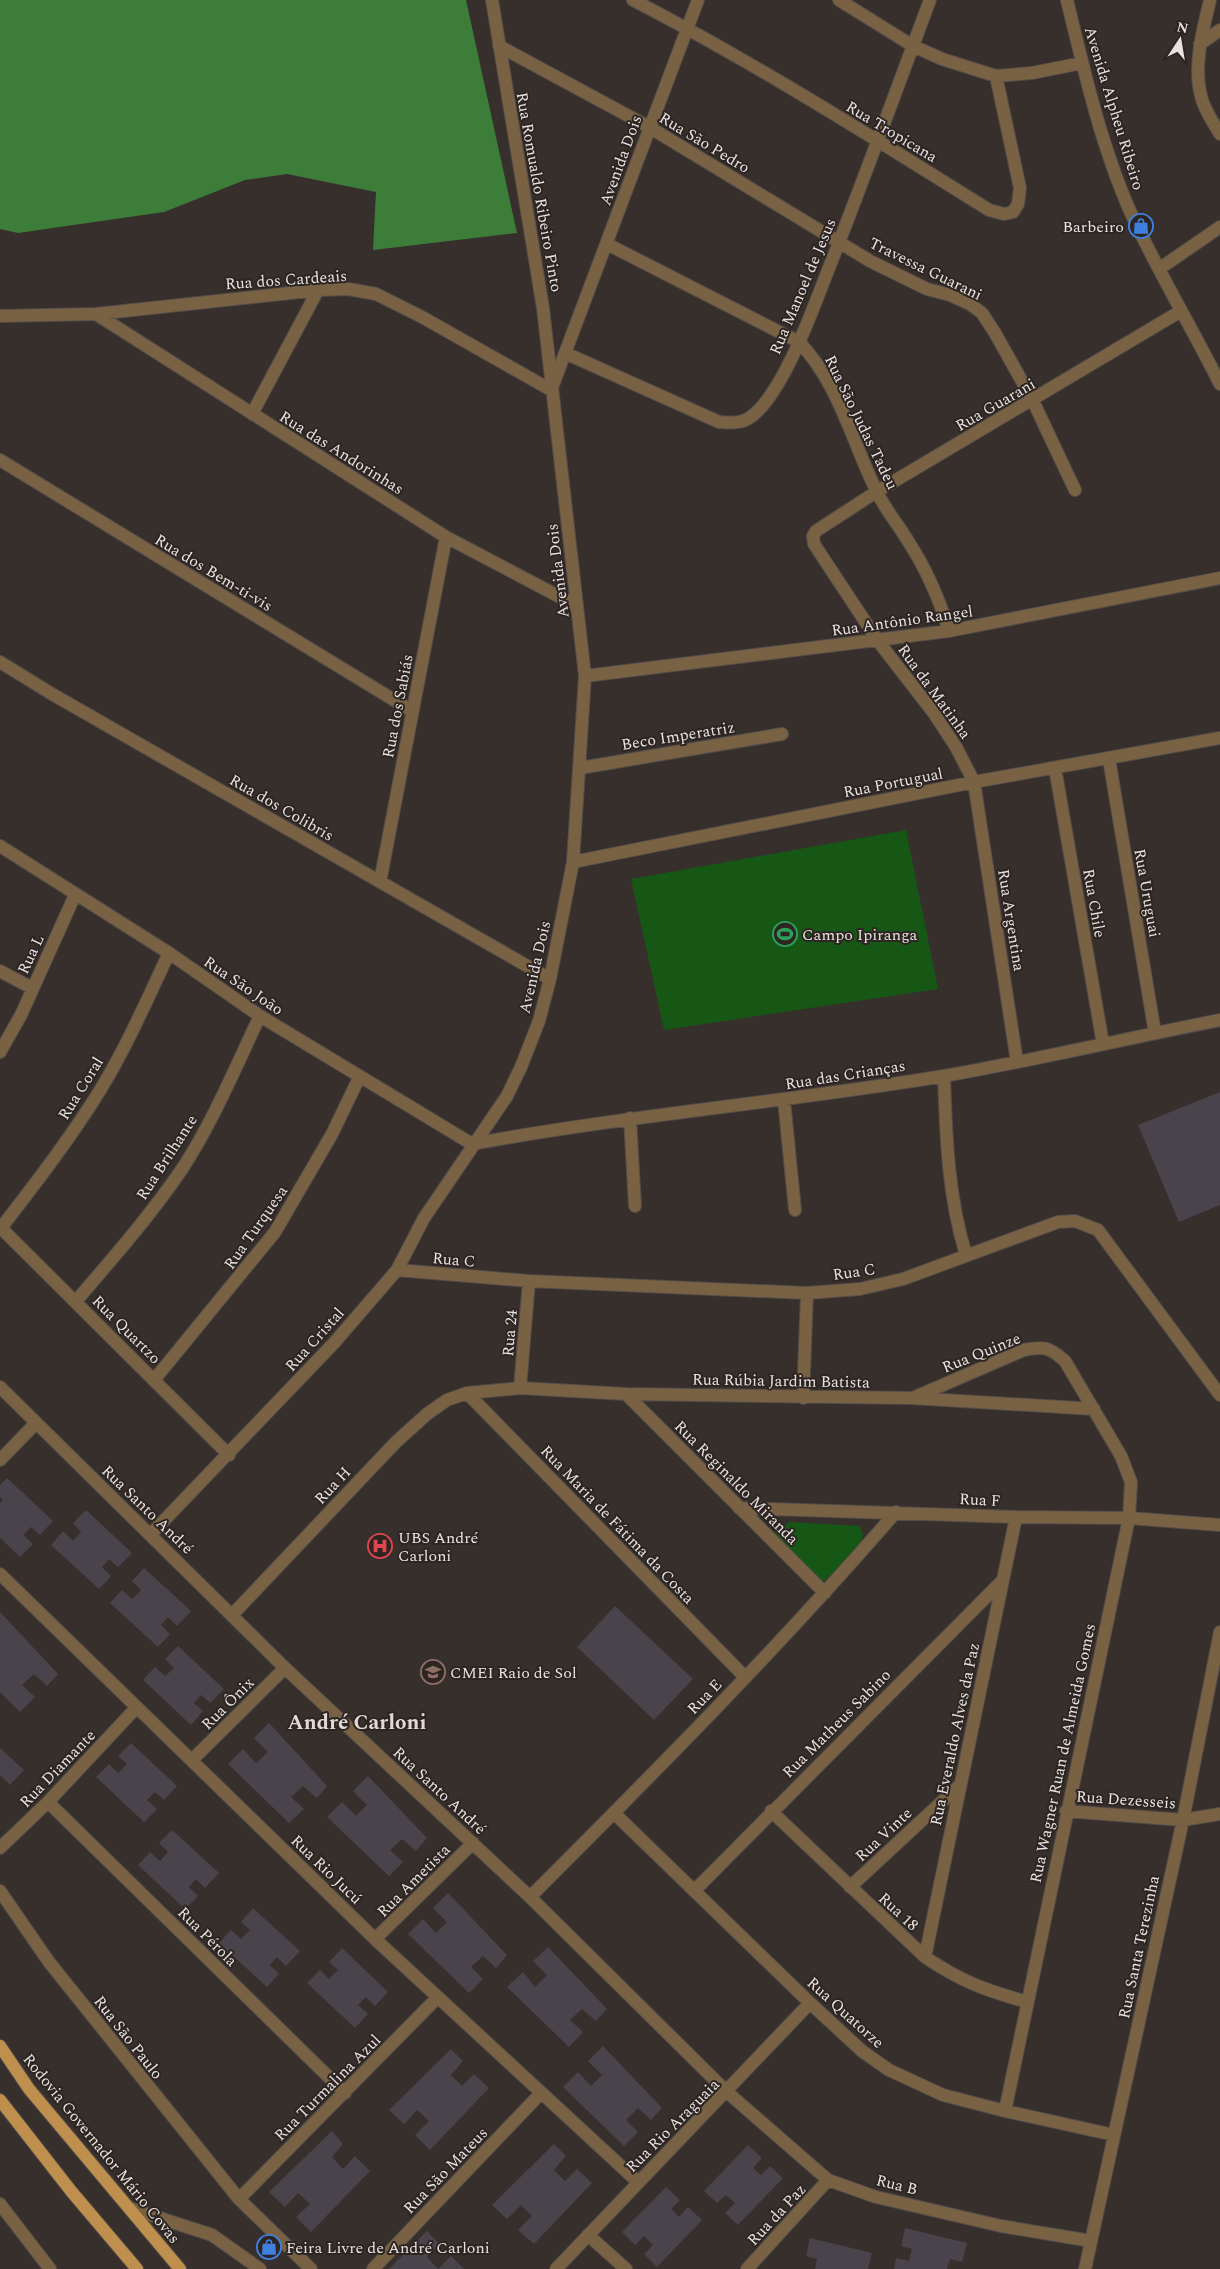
<svg xmlns="http://www.w3.org/2000/svg" width="1220" height="2269" viewBox="0 0 1220 2269" font-family="Spectral,serif">
<rect width="100%" height="100%" fill="#372f2c"/>
<path fill="#165715" d="M906,830L938,989L664,1030L631,879Z
M789,1522L860,1526L863,1536L857,1550L823,1582L775,1534Z"/>
<path fill="#3d7d3a" d="M0,0H466L517,233L373,250L376,192L287,174L245,180L164,212L18,233L0,229Z"/>
<path fill="#49444b" d="M1220,1092V1205L1179,1222L1138,1125Z
M7,1478L53,1521L40,1535L31,1527L23,1535L33,1544L20,1557L0,1538V1503L3,1500L0,1497V1485Z
M86,1510L132,1553L118,1567L109,1559L102,1567L111,1576L99,1589L51,1545L63,1531L73,1541L81,1532L73,1523Z
M144,1568L191,1611L177,1626L168,1617L161,1625L170,1634L158,1647L110,1603L122,1590L132,1599L141,1590L132,1581Z
M615,1606L693,1679L654,1720L577,1647Z
M0,1612L58,1674L47,1686L34,1674L22,1685L35,1697L20,1712L0,1692Z
M178,1646L224,1689L210,1703L201,1695L194,1703L203,1711L191,1725L143,1680L155,1667L165,1676L174,1668L165,1659Z
M269,1723L327,1786L317,1798L303,1786L291,1797L304,1809L289,1823L228,1764L243,1749L256,1763L268,1752L254,1738Z
M131,1743L177,1786L164,1800L155,1792L147,1800L157,1809L144,1822L96,1777L109,1764L118,1773L127,1764L118,1756Z
M0,1748L24,1770L10,1785L1,1776L0,1777Z
M368,1776L427,1838L416,1851L402,1839L390,1850L403,1862L389,1876L327,1817L342,1802L356,1816L367,1805L353,1791Z
M172,1830L219,1873L205,1888L196,1879L189,1887L198,1896L185,1909L138,1865L150,1852L160,1861L168,1852L159,1843Z
M448,1893L507,1955L496,1968L483,1956L471,1967L483,1979L469,1993L408,1934L423,1919L436,1933L447,1922L433,1908Z
M253,1908L300,1951L286,1966L277,1957L270,1965L279,1974L267,1987L219,1943L231,1930L241,1939L250,1930L241,1922Z
M548,1947L607,2009L596,2021L582,2009L570,2020L583,2032L569,2047L507,1987L523,1972L535,1987L547,1975L533,1961Z
M342,1948L388,1992L375,2006L366,1997L358,2005L368,2014L355,2028L307,1983L320,1970L329,1979L338,1970L329,1962Z
M603,2046L662,2108L651,2120L638,2108L626,2120L638,2132L624,2146L563,2087L578,2072L591,2086L602,2075L588,2061Z
M451,2049L463,2061L451,2075L462,2086L474,2074L489,2088L430,2150L415,2135L429,2121L417,2110L404,2124L389,2110Z
M332,2131L343,2144L332,2157L343,2169L355,2156L370,2171L311,2232L296,2217L310,2204L298,2193L285,2207L269,2192Z
M554,2144L566,2156L554,2170L565,2181L577,2169L592,2183L534,2244L518,2230L532,2216L521,2205L507,2219L492,2205Z
M748,2145L762,2158L753,2168L761,2175L770,2166L783,2178L738,2225L725,2213L735,2203L726,2195L717,2203L704,2191Z
M666,2187L680,2200L671,2209L679,2217L688,2207L702,2220L657,2267L644,2254L653,2245L644,2236L635,2245L622,2232Z
M905,2228L967,2243L962,2262L950,2259L947,2269H894L896,2258L909,2261L912,2249L901,2246Z
M427,2231L439,2244L427,2257L438,2269L451,2256L464,2269H389Z
M810,2238L872,2253L868,2269H815L817,2259L806,2256Z"/>
<g fill="none" stroke-linecap="round" stroke-linejoin="round">
<defs>
<path id="minor" d="M633,0C755,63 872,137 989,210L1004,214L1013,212L1018,204L1020,188L996,76
M839,0L913,46L942,59L996,76L1032,73L1082,63
M1067,0C1084,71 1101,145 1130,211C1157,270 1191,326 1220,384
M1210,0C1203,30 1193,65 1201,96C1204,110 1213,122 1220,134
M1200,44L1220,30
M499,46L649,127L870,261L927,289L950,295L970,304L982,313L995,333L1033,401L1075,490
M607,244L799,342C838,382 852,441 876,490C884,508 898,524 908,541C927,570 939,598 949,631
M1159,269L1220,227
M96,314L446,537L577,606
M0,316L96,314L318,290L348,289L376,294L422,317L551,390
M565,353L719,422C731,423 742,424 752,416C784,391 812,311 827,273C863,182 896,91 930,0
M553,385L698,0
M252,414L318,290
M0,460L412,711
M0,662L52,694L550,979
M585,676L949,631L1220,578
M1109,759L1155,1033
M580,768L782,734
M1055,768L1103,1044
M0,846L169,953L260,1016L472,1144
M573,862L974,782L1220,738
M380,882L446,537
M0,971L32,988
M0,1052L21,1015L75,895
M1017,1062L974,782L956,747L933,712L878,641L814,544L813,536L816,531L876,492L1181,311
M944,1076C946,1137 948,1196 966,1255
M784,1100L795,1210
M630,1118L635,1206
M472,1144C629,1115 787,1102 944,1076C1036,1060 1128,1038 1220,1020
M0,1227L229,1455
M1,1228C35,1184 69,1140 99,1092C126,1048 147,1000 169,953
M397,1270L529,1281L807,1293L860,1289L903,1279L1058,1222L1075,1221L1098,1230L1220,1395
M76,1301C113,1258 150,1216 182,1169C213,1122 235,1068 260,1016
M154,1380L275,1232L332,1134L359,1078
M0,1387L285,1668L530,1897L727,2092L828,2180L876,2197L1001,2226L1091,2241
M520,1388L529,1281
M467,1393L745,1677
M626,1394L825,1593
M915,1397L1024,1350C1045,1346 1049,1347 1065,1361L1121,1456L1131,1482L1129,1518L1005,2111
M803,1398L807,1293
M0,1460L36,1423
M739,1508L1016,1517L1129,1518L1220,1525
M151,1534L334,1343L397,1270L424,1218L507,1096L521,1067L539,1021L550,979L573,862L585,676L543,308L492,0
M0,1574L375,1939L638,2182
M232,1615L396,1442L427,1414L447,1400L467,1393L520,1388L626,1394L912,1398L1094,1409
M192,1760L285,1668
M48,1802L345,2093
M771,1811L925,1957C962,1982 985,1990 1027,2002
M1066,1811L1183,1820L1220,1814
M614,1813L810,2003L862,2051L889,2070L943,2095L1005,2111L1114,2135
M0,1848L48,1802L136,1708
M850,1887L960,1785
M0,1891L49,1962L239,2199L311,2269
M694,1891L1003,1580
M530,1897C655,1772 780,1646 896,1512
M375,1939L473,1843
M925,1957L1016,1517
M239,2199L438,1997
M0,2204L50,2269
M129,2208L212,2235L260,2269
M588,2235L626,2269
M373,2269L541,2093
M556,2269L810,2003
M747,2269L828,2180
M1085,2269L1183,1820L1220,1632"/>
<path id="major" d="M0,2046L29,2089L180,2269
M0,2100L71,2191L137,2269"/>
</defs>
<use href="#minor" stroke="#534c49" stroke-width="14"/>
<use href="#major" stroke="#534c49" stroke-width="14"/>
<use href="#minor" stroke="#796243" stroke-width="12"/>
<use href="#major" stroke="#bf904d" stroke-width="12"/>
</g>
<defs>
<symbol id="shop-ring" viewBox="-11 -11 22 22"><circle r="9.5" fill="#2d2522" stroke="#3f7fe0" stroke-width="1.5"/><path d="M-5-2.5h2.3a2.7 3.5 0 0 1 5.4 0H5L5.5 6h-11ZM-1.5-2.5h3a1.5 2.3 0 0 0-3 0Z" fill="#3f7fe0"/></symbol>
<symbol id="stadium-ring" viewBox="-11 -11 22 22"><circle r="9.5" fill="#2d2522" stroke="#2e9e5b" stroke-width="1.5"/><path d="M0-5a6.5 5 0 1 0 0 10a6.5 5 0 1 0 0-10ZM-3.5-1.8h7v3.6h-7Z" fill="#2e9e5b"/></symbol>
<symbol id="hospital-ring" viewBox="-11 -11 22 22"><circle r="9.5" fill="#2d2522" stroke="#e0444e" stroke-width="1.5"/><path d="M-5-5h3v3.5h4V-5h3V5h-3V1.5h-4V5h-3Z" fill="#e0444e"/></symbol>
<symbol id="school-ring" viewBox="-11 -11 22 22"><circle r="9.5" fill="#2d2522" stroke="#8d6e63" stroke-width="1.5"/><path d="M0-5L7-2L0 1L-7-2ZM-4 1L0 2.5L4 1V4Q0 6-4 4Z" fill="#8d6e63"/></symbol>
</defs>
<g fill-rule="evenodd">
<use href="#shop-ring" x="1127" y="212" width="28" height="28"/>
<use href="#stadium-ring" x="771" y="920" width="28" height="28"/>
<use href="#hospital-ring" x="366" y="1532" width="28" height="28"/>
<use href="#school-ring" x="419" y="1658" width="28" height="28"/>
<use href="#shop-ring" x="255" y="2233" width="28" height="28"/>
</g>
<g text-anchor="middle" stroke-width="4" stroke-linejoin="round" paint-order="stroke">
<g font-size="16" fill="#e7e2e0" stroke="#2d2522">
<text transform="translate(1115 108) rotate(73)" y="6">Avenida Alpheu Ribeiro</text>
<text transform="translate(892 131) rotate(31)" y="6">Rua Tropicana</text>
<text transform="translate(705 142) rotate(31)" y="6">Rua São Pedro</text>
<text transform="translate(620 160) rotate(-70)" y="6">Avenida Dois</text>
<text transform="translate(540 192) rotate(80)" y="6">Rua Romualdo Ribeiro Pinto</text>
<text transform="translate(926 268) rotate(26)" y="6">Travessa Guarani</text>
<text transform="translate(286 279) rotate(-4)" y="6">Rua dos Cardeais</text>
<text transform="translate(802 286) rotate(-67)" y="6">Rua Manoel de Jesus</text>
<text transform="translate(995 404) rotate(-30)" y="6">Rua Guarani</text>
<text transform="translate(862 422) rotate(64)" y="6">Rua São Judas Tadeu</text>
<text transform="translate(342 452) rotate(32)" y="6">Rua das Andorinhas</text>
<text transform="translate(557 571) rotate(-97)" y="6">Avenida Dois</text>
<text transform="translate(214 572) rotate(31)" y="6">Rua dos Bem-ti-vis</text>
<text transform="translate(902 620) rotate(-8)" y="6">Rua Antônio Rangel</text>
<text transform="translate(935 691) rotate(54)" y="6">Rua da Matinha</text>
<text transform="translate(397 706) rotate(-79)" y="6">Rua dos Sabiás</text>
<text transform="translate(678 735) rotate(-9)" y="6">Beco Imperatriz</text>
<text transform="translate(893 782) rotate(-11)" y="6">Rua Portugual</text>
<text transform="translate(282 807) rotate(30)" y="6">Rua dos Colibris</text>
<text transform="translate(1148 893) rotate(80)" y="6">Rua Uruguai</text>
<text transform="translate(1095 903) rotate(80)" y="6">Rua Chile</text>
<text transform="translate(1012 920) rotate(81)" y="6">Rua Argentina</text>
<text transform="translate(30 954) rotate(-65)" y="6">Rua L</text>
<text transform="translate(534 967) rotate(-77)" y="6">Avenida Dois</text>
<text transform="translate(244 985) rotate(34)" y="6">Rua São João</text>
<text transform="translate(845 1074) rotate(-9)" y="6">Rua das Crianças</text>
<text transform="translate(80 1088) rotate(-58)" y="6">Rua Coral</text>
<text transform="translate(166 1157) rotate(-57)" y="6">Rua Brilhante</text>
<text transform="translate(255 1227) rotate(-55)" y="6">Rua Turquesa</text>
<text transform="translate(454 1259) rotate(5)" y="6">Rua C</text>
<text transform="translate(854 1271) rotate(-8)" y="6">Rua C</text>
<text transform="translate(127 1329) rotate(45)" y="6">Rua Quartzo</text>
<text transform="translate(509 1333) rotate(-85)" y="6">Rua 24</text>
<text transform="translate(314 1339) rotate(-48)" y="6">Rua Cristal</text>
<text transform="translate(981 1352) rotate(-22)" y="6">Rua Quinze</text>
<text transform="translate(781 1380) rotate(1)" y="6">Rua Rúbia Jardim Batista</text>
<text transform="translate(737 1482) rotate(45)" y="6">Rua Reginaldo Miranda</text>
<text transform="translate(332 1485) rotate(-47)" y="6">Rua H</text>
<text transform="translate(980 1499) rotate(3)" y="6">Rua F</text>
<text transform="translate(148 1509) rotate(44)" y="6">Rua Santo André</text>
<text transform="translate(618 1524) rotate(46)" y="6">Rua Maria de Fátima da Costa</text>
<text transform="translate(704 1696) rotate(-46)" y="6">Rua E</text>
<text transform="translate(227 1703) rotate(-45)" y="6">Rua Ônix</text>
<text transform="translate(836 1723) rotate(-45)" y="6">Rua Matheus Sabino</text>
<text transform="translate(954 1734) rotate(-78)" y="6">Rua Everaldo Alves da Paz</text>
<text transform="translate(1062 1753) rotate(-78)" y="6">Rua Wagner Ruan de Almeida Gomes</text>
<text transform="translate(57 1768) rotate(-46)" y="6">Rua Diamante</text>
<text transform="translate(440 1790) rotate(43)" y="6">Rua Santo André</text>
<text transform="translate(1126 1799) rotate(4)" y="6">Rua Dezesseis</text>
<text transform="translate(883 1834) rotate(-43)" y="6">Rua Vinte</text>
<text transform="translate(327 1869) rotate(44)" y="6">Rua Rio Jucú</text>
<text transform="translate(413 1880) rotate(-45)" y="6">Rua Ametista</text>
<text transform="translate(899 1911) rotate(43)" y="6">Rua 18</text>
<text transform="translate(208 1936) rotate(45)" y="6">Rua Pérola</text>
<text transform="translate(1138 1947) rotate(-78)" y="6">Rua Santa Terezinha</text>
<text transform="translate(846 2012) rotate(42)" y="6">Rua Quatorze</text>
<text transform="translate(129 2037) rotate(52)" y="6">Rua São Paulo</text>
<text transform="translate(327 2087) rotate(-45)" y="6">Rua Turmalina Azul</text>
<text transform="translate(672 2125) rotate(-45)" y="6">Rua Rio Araguaia</text>
<text transform="translate(102 2148) rotate(51)" y="6">Rodovia Governador Mário Covas</text>
<text transform="translate(445 2170) rotate(-46)" y="6">Rua São Mateus</text>
<text transform="translate(897 2184) rotate(14)" y="6">Rua B</text>
<text transform="translate(776 2214) rotate(-47)" y="6">Rua da Paz</text>
</g>
<g font-size="16" fill="#e7e2e0" stroke="#2d2522" text-anchor="start">
<text x="1124" y="232" text-anchor="end">Barbeiro</text>
<text x="802" y="940">Campo Ipiranga</text>
<text x="398" y="1543">UBS André<tspan x="398" dy="18">Carloni</tspan></text>
<text x="450" y="1678">CMEI Raio de Sol</text>
<text x="286" y="2253">Feira Livre de André Carloni</text>
</g>
<g font-size="21" font-weight="bold" fill="#e2d8d4" stroke="#2d2522">
<text x="357" y="1729">André Carloni</text>
</g>
</g>
<g transform="translate(1180 40) rotate(12)" stroke="#2d2522" stroke-width="4" paint-order="stroke">
<path d="M0-4L9 19L0 12L-9 19Z" fill="#e7e2e0"/>
<text y="-8" font-size="14" font-weight="bold" text-anchor="middle" fill="#e7e2e0">N</text>
</g>
</svg>
